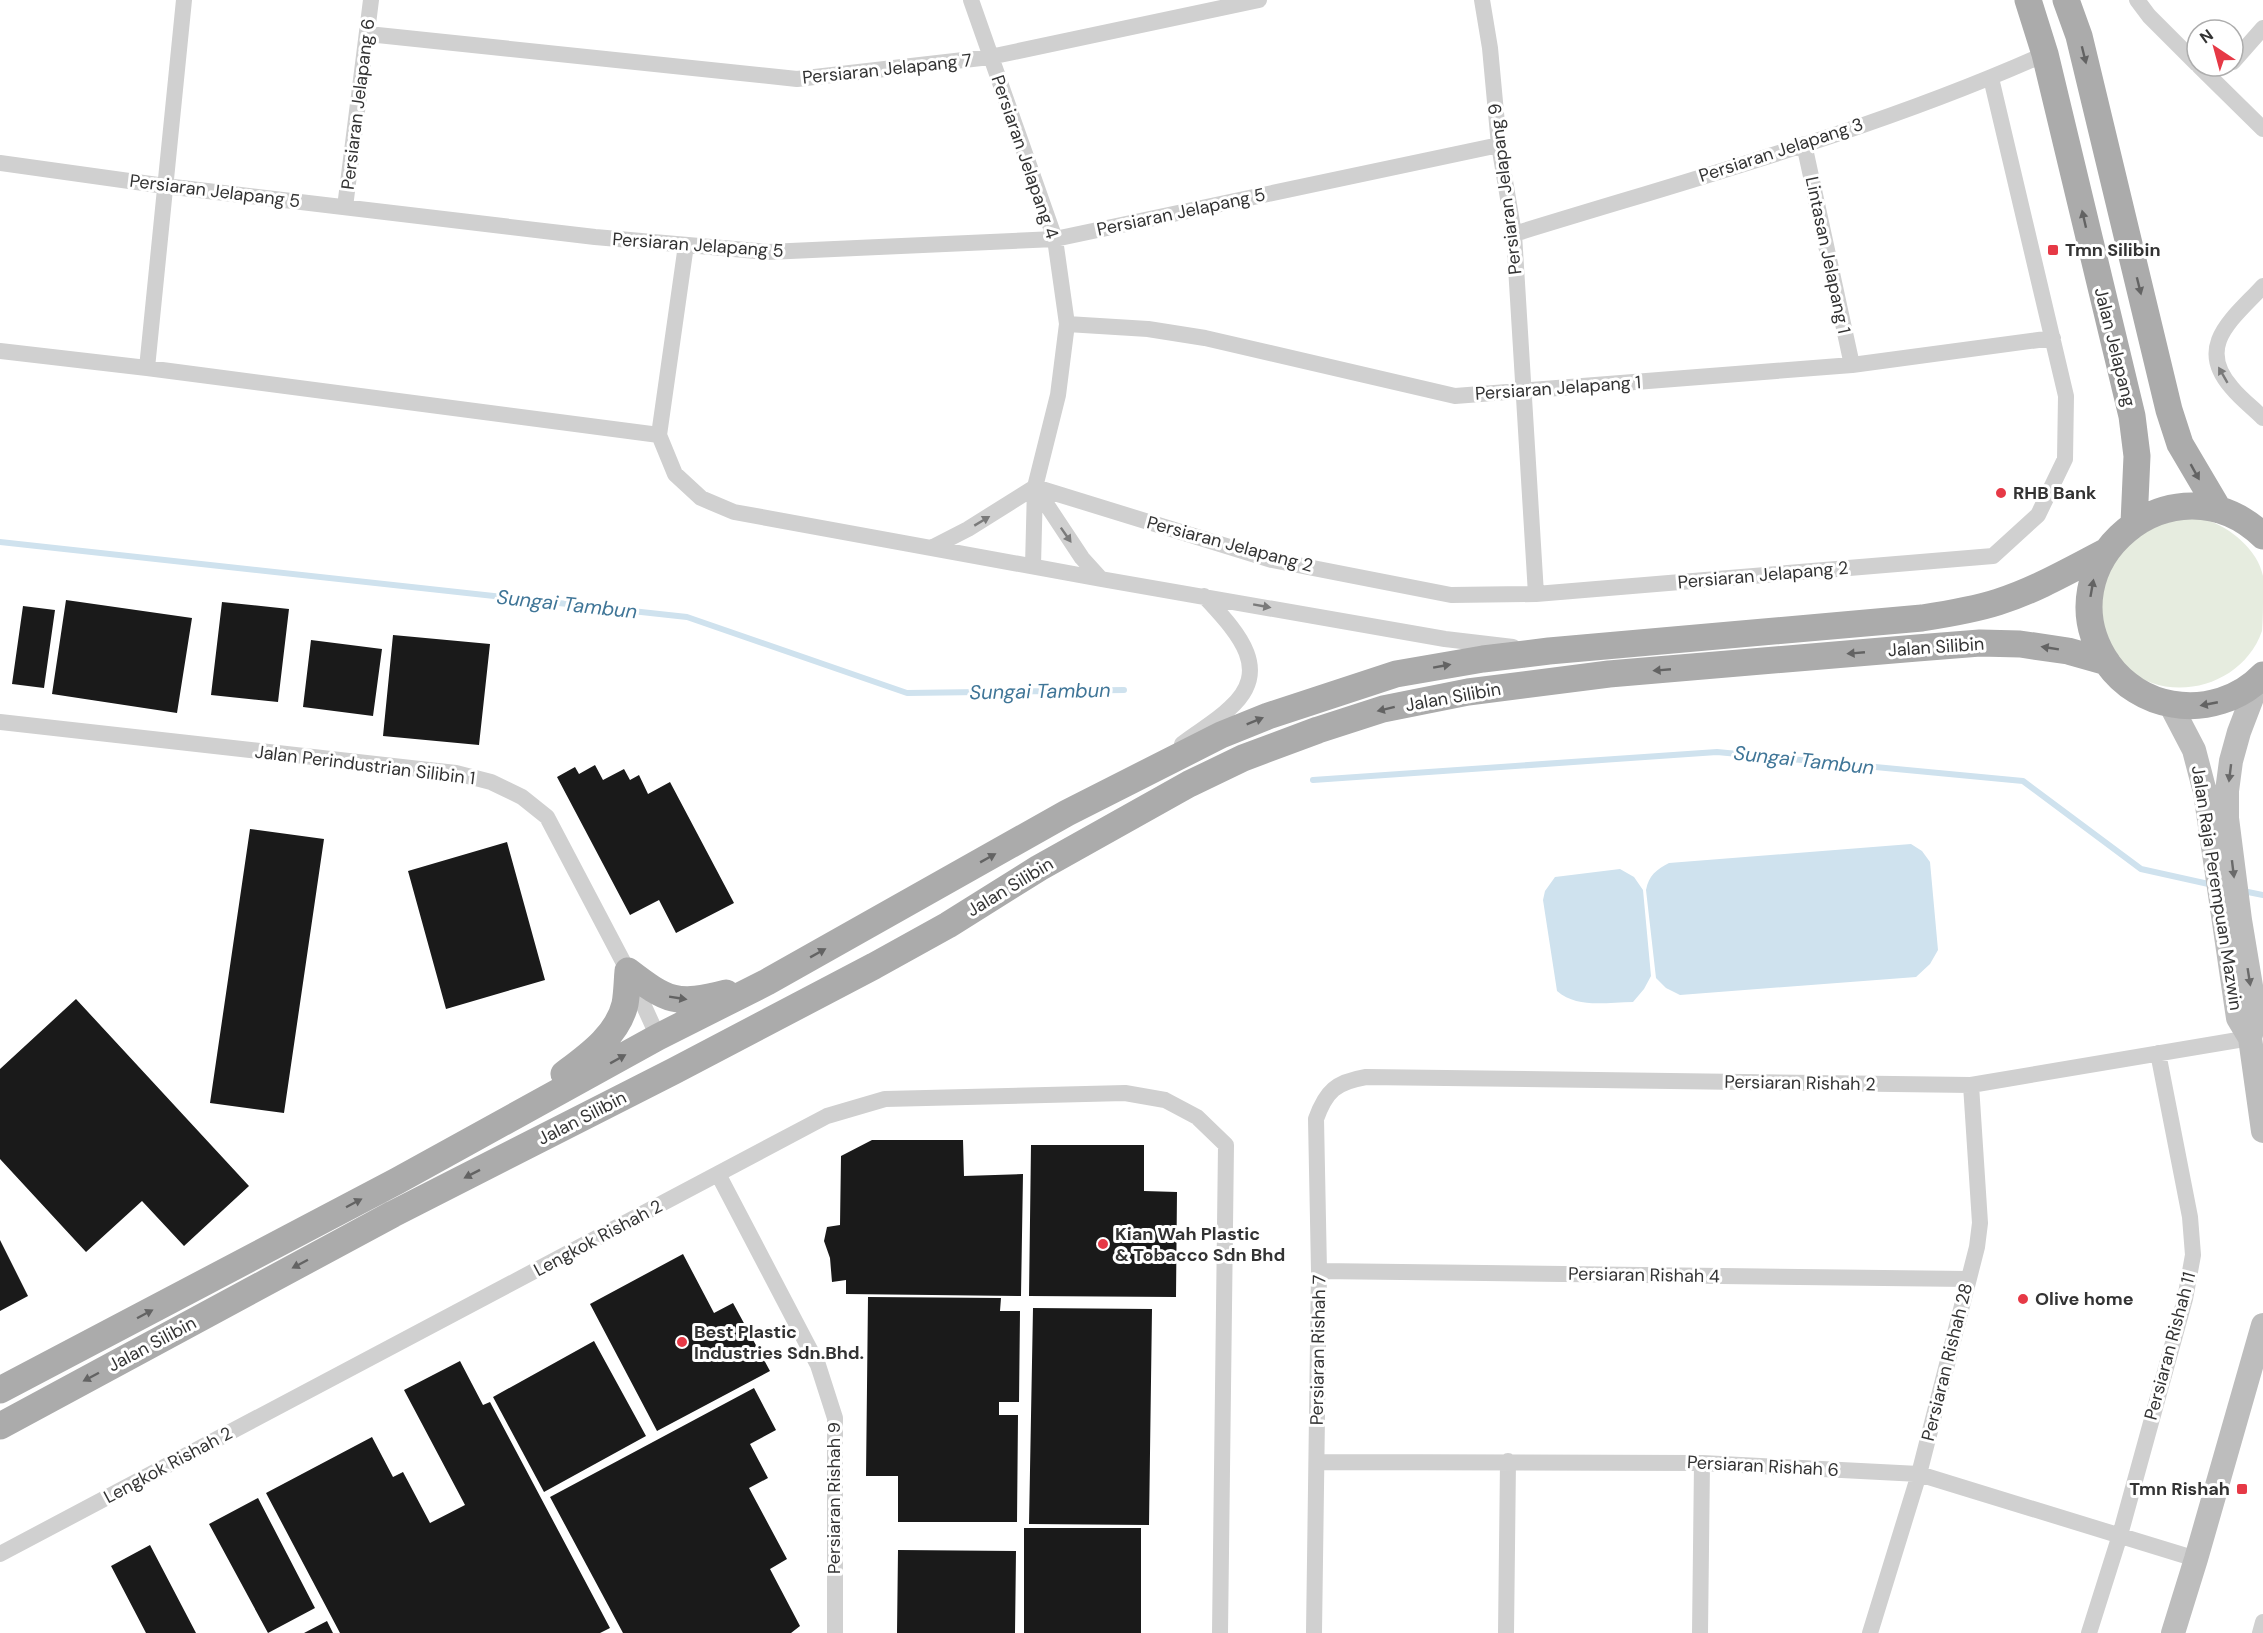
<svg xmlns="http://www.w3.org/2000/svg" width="2263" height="1633" viewBox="0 0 2263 1633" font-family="'DM Sans',sans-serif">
<rect width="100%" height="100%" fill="#fff"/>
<path fill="#e6ecdf" d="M2174,517C2184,518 2196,518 2206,520C2230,527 2258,550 2263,576C2263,582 2263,588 2263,594C2263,606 2263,620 2262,631C2243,686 2170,706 2126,668C2117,660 2103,629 2096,617L2113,550Z"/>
<path fill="#cfe2ee" d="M1911,844L1922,851L1930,862L1938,950L1930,964L1916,977L1680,995L1666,988L1656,978L1646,890C1649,875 1656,870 1669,863Z
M1620,869L1634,877L1643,890L1651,976L1644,989L1633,1002C1606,1002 1578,1009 1557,991L1543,900L1545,891L1555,877Z"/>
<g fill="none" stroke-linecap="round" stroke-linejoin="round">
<path stroke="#cfe2ee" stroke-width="6" d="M0,542L687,617L907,693L1124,690
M1313,780L1717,752L2023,781L2141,869L2213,885
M2243,891L2263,895"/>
</g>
<path fill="#1a1a1a" d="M66,600L192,618L177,713L52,694Z
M222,602L289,609L278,702L211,695Z
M23,606L55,610L44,688L12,684Z
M393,635L490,644L479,745L383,736Z
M311,640L382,649L373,716L303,707Z
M595,765L603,780L624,769L630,780L639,775L648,794L670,782L734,903L676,933L659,900L630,915L557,777L575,767L579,774Z
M250,829L324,839L284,1113L210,1103Z
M507,842L545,980L446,1009L408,871Z
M76,999L249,1186L184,1246L142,1201L86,1252L0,1159V1069Z
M872,1140H963L964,1176L1023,1174L1021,1296L846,1294V1280L832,1282L830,1258L824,1241L827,1227L840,1225L841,1156Z
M1031,1145H1144V1191L1177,1192L1176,1297L1029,1296Z
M0,1240L28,1296L0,1311Z
M683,1254L714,1313L733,1303L770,1371L657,1431L590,1304Z
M868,1297L1001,1298L1000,1311H1020L1019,1402H999V1415H1018L1017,1522H898V1476H866Z
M1033,1308L1152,1309L1149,1525L1029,1524Z
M594,1341L646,1436L544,1492L493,1397Z
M460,1361L483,1405L490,1402L610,1628L600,1633H340L266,1493L372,1437L393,1477L403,1472L430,1523L465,1505L404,1390Z
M754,1388L776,1430L750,1444L768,1478L749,1488L787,1559L770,1569L800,1626L791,1633H623L550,1497Z
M258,1498L315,1608L268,1633L209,1524Z
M1024,1528H1141V1633H1024Z
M150,1545L196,1633H146L111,1566Z
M898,1550L1016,1551L1015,1633H897Z
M327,1621L333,1633H304Z"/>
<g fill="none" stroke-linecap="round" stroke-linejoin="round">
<path stroke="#d0d0d0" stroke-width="16" d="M971,0L1055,239L1067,324L1058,395L1035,487L1033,566
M1482,0L1490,48L1499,145L1514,234L1536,594
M2137,0L2149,16L2197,64
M368,34L797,79L990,57L1259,0
M2233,62L2263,28
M2199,66L2263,129
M1804,144L1852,365
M0,163L165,186L595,237L768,252L1055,239L1499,145
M345,207L371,0
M1514,234C1692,179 1875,130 2045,54
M2263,286C2234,318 2194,345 2232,388C2241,399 2253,408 2263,418
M1067,324L1148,329L1205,338L1455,396L1852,365L2053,338
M0,351L147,368L659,435
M147,368L184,0
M659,435L675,474L701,498L734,512L1101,579L1445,639L1513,647
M659,435L686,245
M1035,487L1272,560L1451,595L1536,594L1993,556L2038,515L2065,459L2066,396L1991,78
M1035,487L1082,558L1101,579
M931,548L968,529L1035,487
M0,722L456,773L491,782L522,797L547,817L628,971L658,1037
M1182,744C1197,732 1216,722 1230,708C1275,668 1234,629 1204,596
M718,1174L818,1365L835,1418V1633
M1319,1271L1968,1279
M1317,1462L1702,1463L1919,1474L2196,1559
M0,1554L827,1116L885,1099L1125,1093L1165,1100L1197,1117L1226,1145L1220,1633
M1314,1633L1319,1271L1316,1119C1326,1091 1336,1082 1366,1077L1971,1085L2250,1038
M1506,1633L1508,1461
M1700,1633L1702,1463
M1870,1633L1919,1474L1977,1247L1980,1223L1971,1085
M2089,1633L2120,1535L2185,1299L2193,1255L2190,1217L2158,1053
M2260,1633L2263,1622"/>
<path stroke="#bdbdbd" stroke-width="24" d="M2170,704L2194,750L2205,792L2238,1018L2250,1038L2263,1131
M2250,1038L2256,1016L2240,920L2227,818V791L2231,761L2239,732L2260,677
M2173,1633L2196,1559L2263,1325"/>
<path stroke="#ababab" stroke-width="27" d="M2028,0L2045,54L2132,416L2137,456L2134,523
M2066,0L2079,36L2169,410L2180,444L2219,510
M2263,536C2174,451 2039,564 2108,664C2123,685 2147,700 2172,704C2205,710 2240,699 2263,675
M628,971C667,1001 677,1006 726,993
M564,1074C588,1056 618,1035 625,1004C627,993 627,982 628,971
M0,1390L397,1181L658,1037L767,982L1067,813L1221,735L1268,716L1396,674L1483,659L1549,651L1922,618C1948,614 1973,610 1998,602C2036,590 2072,569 2107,551
M0,1426L393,1214L674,1071L874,966L948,925L1039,868L1189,784L1243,758L1318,730L1383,709L1468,692L1609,674L1917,648L1980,643L2020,644L2068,651L2107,662"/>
</g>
<defs><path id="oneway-solid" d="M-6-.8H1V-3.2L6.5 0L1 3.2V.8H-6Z" transform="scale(1.5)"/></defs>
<g fill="#636363">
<use href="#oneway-solid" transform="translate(2084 55) rotate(76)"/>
<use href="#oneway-solid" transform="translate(2084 219) rotate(-103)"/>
<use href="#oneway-solid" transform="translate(2139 286) rotate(76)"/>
<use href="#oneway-solid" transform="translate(2195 472) rotate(61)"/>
<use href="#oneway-solid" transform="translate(2092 588) rotate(-80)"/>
<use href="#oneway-solid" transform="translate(2050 648) rotate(-171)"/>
<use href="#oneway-solid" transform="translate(1856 653) rotate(175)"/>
<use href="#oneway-solid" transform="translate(1442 666) rotate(-10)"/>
<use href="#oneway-solid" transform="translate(1662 670) rotate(175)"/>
<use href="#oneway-solid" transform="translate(2209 704) rotate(169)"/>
<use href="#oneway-solid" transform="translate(1386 709) rotate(166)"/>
<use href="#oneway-solid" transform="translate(1255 721) rotate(-22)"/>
<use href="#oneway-solid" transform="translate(988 858) rotate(-29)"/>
<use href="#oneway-solid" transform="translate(818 953) rotate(-29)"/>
<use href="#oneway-solid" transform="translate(678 998) rotate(9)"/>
<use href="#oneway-solid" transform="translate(618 1059) rotate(-29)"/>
<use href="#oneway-solid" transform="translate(472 1174) rotate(153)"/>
<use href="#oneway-solid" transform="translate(354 1203) rotate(-28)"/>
<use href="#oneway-solid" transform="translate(300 1264) rotate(152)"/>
<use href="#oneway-solid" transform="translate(145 1314) rotate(-28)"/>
<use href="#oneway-solid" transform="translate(91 1377) rotate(152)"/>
</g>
<g fill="#7a7a7a">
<use href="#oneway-solid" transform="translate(2223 375) rotate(-120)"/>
<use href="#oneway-solid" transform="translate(982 521) rotate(-31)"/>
<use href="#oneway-solid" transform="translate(1066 535) rotate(55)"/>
<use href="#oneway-solid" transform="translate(1262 606) rotate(10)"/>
</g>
<g fill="#6a6a6a">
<use href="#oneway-solid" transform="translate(2230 773) rotate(97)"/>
<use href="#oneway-solid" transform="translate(2233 869) rotate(83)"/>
<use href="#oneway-solid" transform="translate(2249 977) rotate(81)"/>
</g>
<g fill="#e63946" stroke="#fff" stroke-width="2">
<rect x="2047" y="244" width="12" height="12" rx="3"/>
<circle cx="2001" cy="493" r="6"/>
<circle cx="1103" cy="1244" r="6"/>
<circle cx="2023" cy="1299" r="6"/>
<circle cx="682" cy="1342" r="6"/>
<rect x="2236" y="1483" width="12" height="12" rx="3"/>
</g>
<g text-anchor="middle" stroke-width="6" stroke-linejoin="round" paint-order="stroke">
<g font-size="18" fill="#333" stroke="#fff">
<text transform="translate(887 69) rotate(-6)" y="6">Persiaran Jelapang 7</text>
<text transform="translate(358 104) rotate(-83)" y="6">Persiaran Jelapang 6</text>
<text transform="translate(1781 150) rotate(-18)" y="6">Persiaran Jelapang 3</text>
<text transform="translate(1025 157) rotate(71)" y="6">Persiaran Jelapang 4</text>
<text transform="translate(1505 189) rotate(-97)" y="6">Persiaran Jelapang 9</text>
<text transform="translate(215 191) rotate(7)" y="6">Persiaran Jelapang 5</text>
<text transform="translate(1181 212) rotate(-12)" y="6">Persiaran Jelapang 5</text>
<text transform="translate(698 245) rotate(4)" y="6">Persiaran Jelapang 5</text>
<text transform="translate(1828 255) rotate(78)" y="6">Lintasan Jelapang 1</text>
<text transform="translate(2115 347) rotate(76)" y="6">Jalan Jelapang</text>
<text transform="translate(1558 388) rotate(-4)" y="6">Persiaran Jelapang 1</text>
<text transform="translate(1230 544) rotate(15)" y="6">Persiaran Jelapang 2</text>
<text transform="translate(1763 575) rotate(-5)" y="6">Persiaran Jelapang 2</text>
<text transform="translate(1936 647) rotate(-4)" y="6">Jalan Silibin</text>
<text transform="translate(1453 697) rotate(-10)" y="6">Jalan Silibin</text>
<text transform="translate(365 765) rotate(7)" y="6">Jalan Perindustrian Silibin 1</text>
<text transform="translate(1010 887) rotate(-31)" y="6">Jalan Silibin</text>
<text transform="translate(2217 888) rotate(81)" y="6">Jalan Raja Perempuan Mazwin</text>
<text transform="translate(1800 1083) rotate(1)" y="6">Persiaran Rishah 2</text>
<text transform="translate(582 1118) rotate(-27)" y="6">Jalan Silibin</text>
<text transform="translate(598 1238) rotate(-28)" y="6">Lengkok Rishah 2</text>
<text transform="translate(1644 1275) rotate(1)" y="6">Persiaran Rishah 4</text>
<text transform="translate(152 1344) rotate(-28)" y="6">Jalan Silibin</text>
<text transform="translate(2170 1346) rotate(-75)" y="6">Persiaran Rishah 11</text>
<text transform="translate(1318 1350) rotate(-89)" y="6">Persiaran Rishah 7</text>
<text transform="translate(1947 1362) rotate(-76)" y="6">Persiaran Rishah 28</text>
<text transform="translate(168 1465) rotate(-28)" y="6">Lengkok Rishah 2</text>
<text transform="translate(1763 1466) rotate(3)" y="6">Persiaran Rishah 6</text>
<text transform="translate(834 1498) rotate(-90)" y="6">Persiaran Rishah 9</text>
</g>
<g font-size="18" font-weight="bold" fill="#333" stroke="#fff" text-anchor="start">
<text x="2065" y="256">Tmn Silibin</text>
<text x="2013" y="499">RHB Bank</text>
<text x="1115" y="1240">Kian Wah Plastic<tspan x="1115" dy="21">&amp; Tobacco Sdn Bhd</tspan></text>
<text x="2035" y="1305">Olive home</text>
<text x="694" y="1338">Best Plastic<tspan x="694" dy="21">Industries Sdn.Bhd.</tspan></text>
<text x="2230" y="1495" text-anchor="end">Tmn Rishah</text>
</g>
<g font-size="20" font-style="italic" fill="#3f7597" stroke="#fff">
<text transform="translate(567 604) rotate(6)" y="7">Sungai Tambun</text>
<text transform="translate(1040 691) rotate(-1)" y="7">Sungai Tambun</text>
<text transform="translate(1804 760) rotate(6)" y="7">Sungai Tambun</text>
</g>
</g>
<g transform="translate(2215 48) rotate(324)"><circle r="28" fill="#ffffff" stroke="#adadad" stroke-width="1.5"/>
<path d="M0-4.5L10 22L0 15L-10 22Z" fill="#e63946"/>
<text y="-9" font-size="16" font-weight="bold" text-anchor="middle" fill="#333333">N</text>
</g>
</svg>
